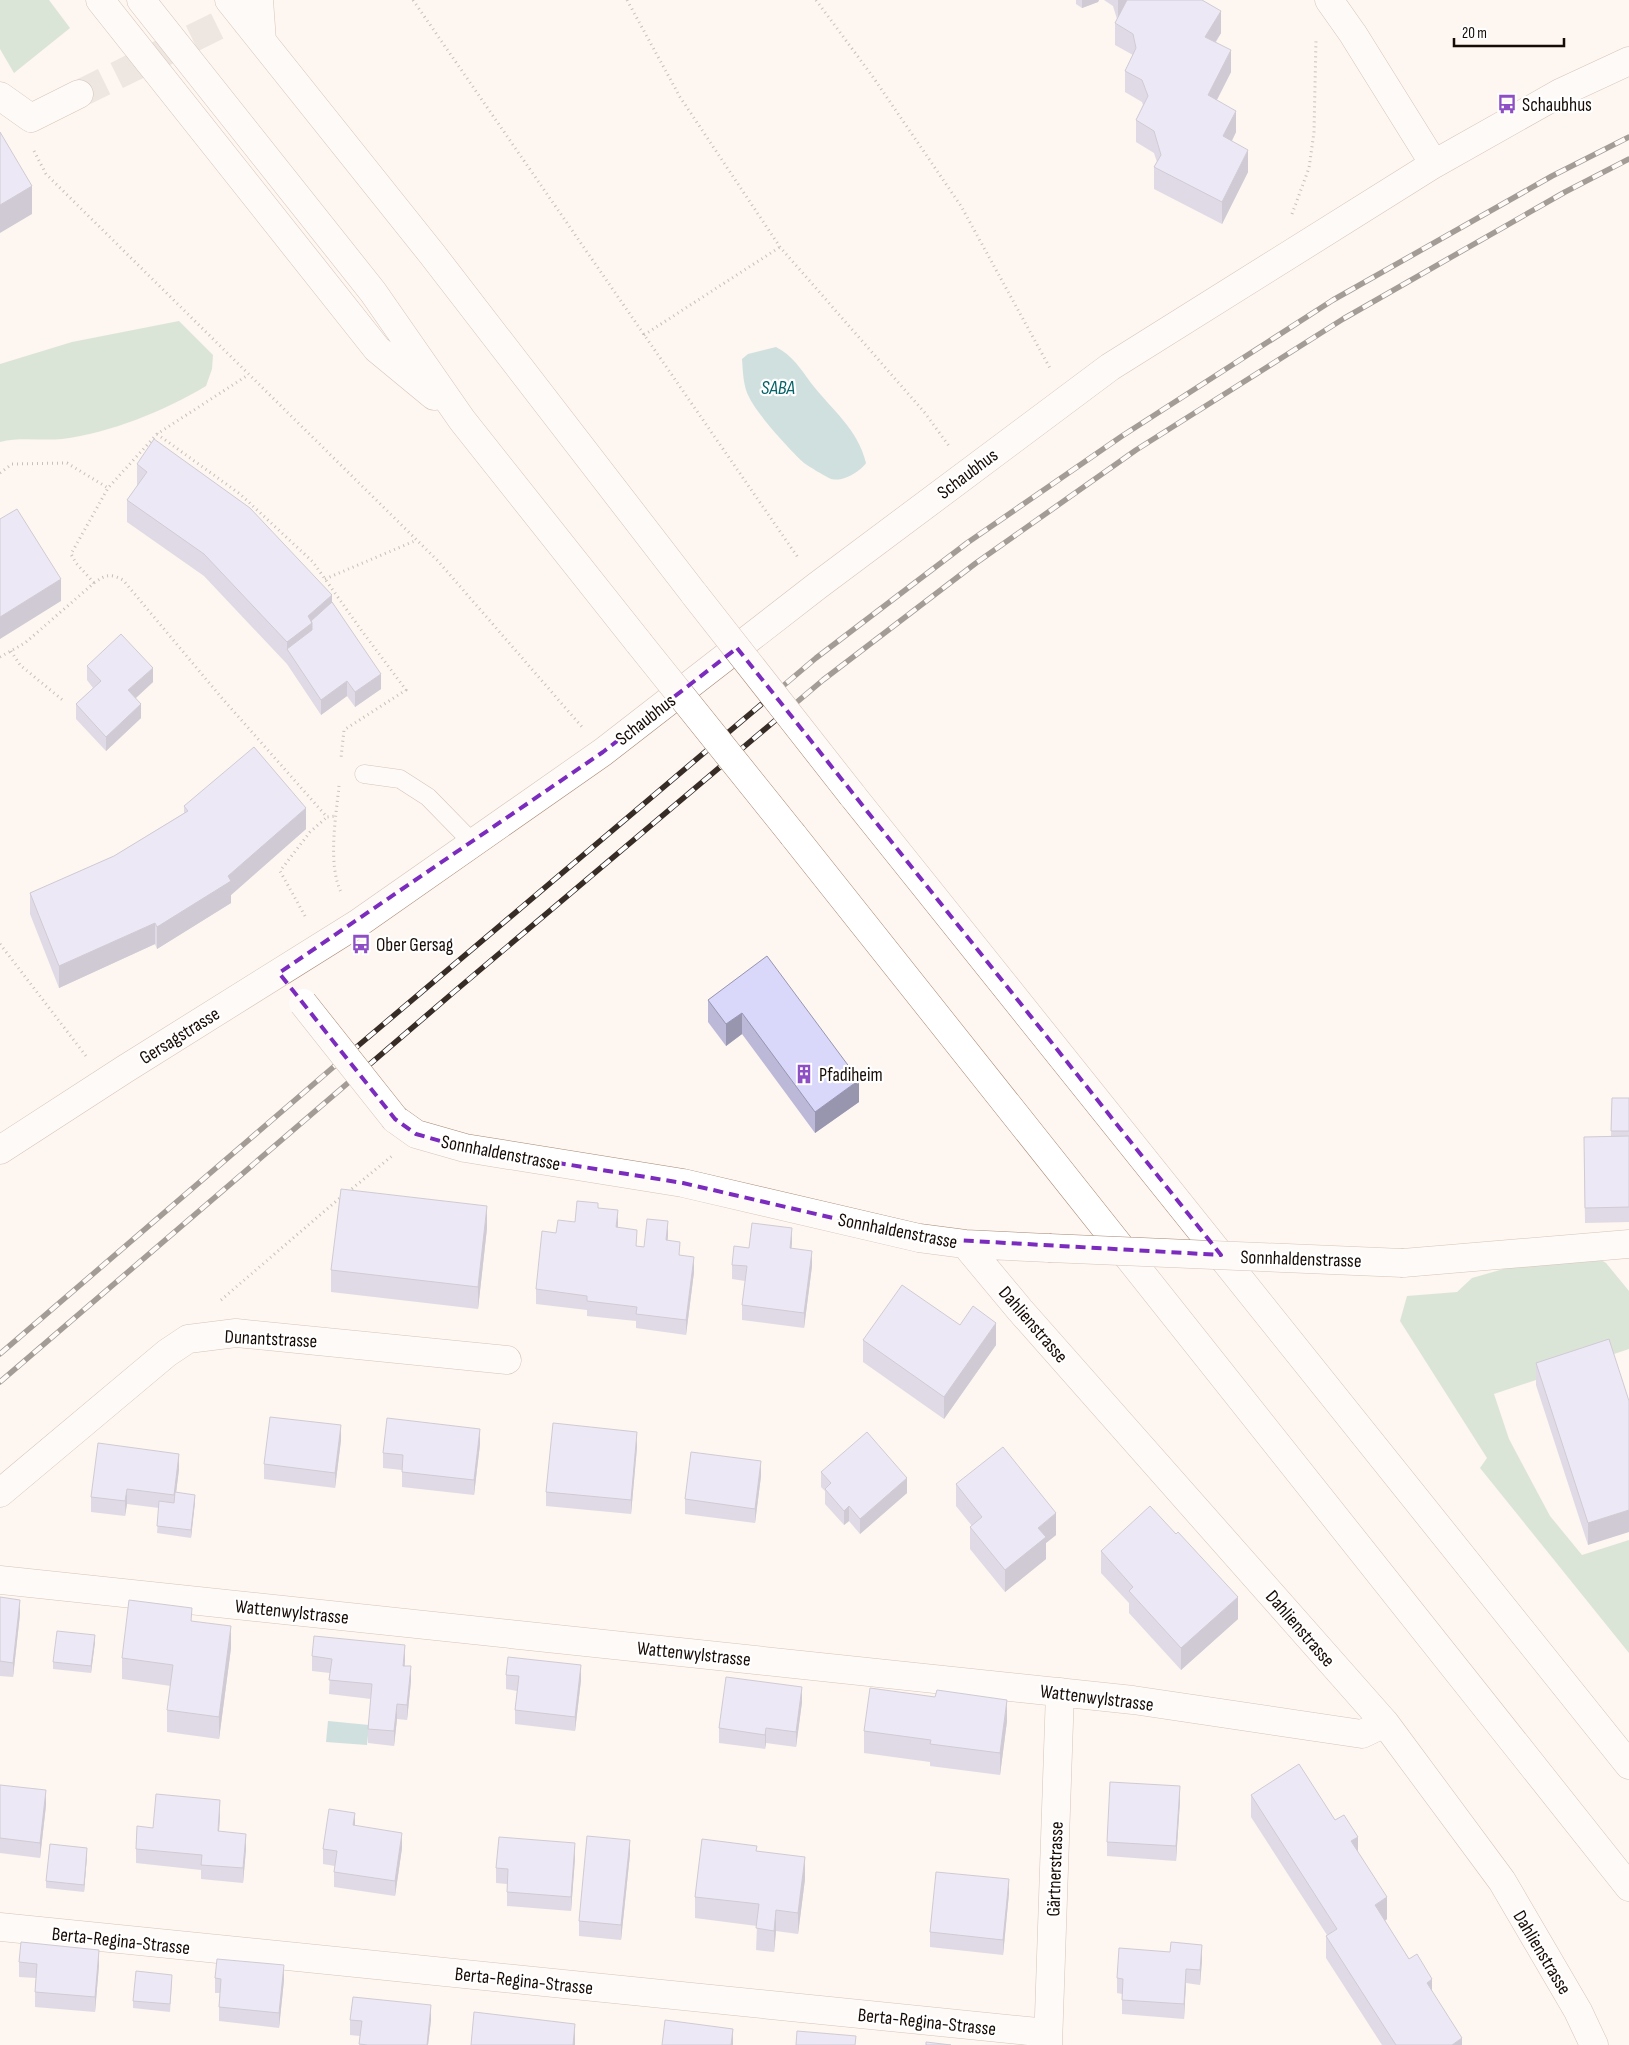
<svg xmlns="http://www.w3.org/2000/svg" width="1629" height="2045" viewBox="0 0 1629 2045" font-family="'Sofia Sans Condensed',sans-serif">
<rect width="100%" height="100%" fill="#fdf6f1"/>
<path fill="#b1d0b9" d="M0,0H49L70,28L14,73L0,49Z
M179,321L213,355L212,369L206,386C164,411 110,433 62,439C41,441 20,437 0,442V364L72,342Z
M1593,1255L1606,1263L1629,1291V1349L1494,1394L1509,1439L1550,1516L1582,1555L1629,1540V1653L1480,1468L1487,1458L1400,1321L1407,1296L1457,1292L1472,1278L1528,1262Z"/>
<path fill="#9ac6c8" d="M776,347C793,356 800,368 811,383C831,409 858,429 866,463C860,472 840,484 829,478C825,476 806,465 803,462C789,449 757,414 749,397C743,386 743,371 742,359L748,354Z
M328,1721L369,1725L367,1745L326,1742Z"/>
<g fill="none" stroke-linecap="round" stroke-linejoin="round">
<path stroke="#dad3ce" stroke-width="28" stroke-dasharray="28 14" stroke-linecap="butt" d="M79,94L262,4"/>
<defs>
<path id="service" d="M364,774L400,779L428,797L473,843"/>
<path id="minor" d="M1329,0L1353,34L1434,164
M0,96L31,118L79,94
M395,1119L416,1134L465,1148L683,1183L919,1238L965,1244L1049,1248
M0,1150L125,1069L360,922L603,752L817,586L1110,367L1434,164L1560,93L1629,61
M965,1244L1020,1310L1385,1723L1502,1881L1578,2011L1594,2045
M1403,1263L1629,1244
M0,1493L167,1353L188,1339L236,1333L507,1360
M0,1580L1133,1700L1362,1734L1385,1723
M0,1927L1048,2033
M1048,2045L1060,1692"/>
<path id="motorway" d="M100,0L377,349L434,396
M141,0L373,292L462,420L639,643
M229,0L432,254L695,595
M259,0L262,41
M852,795L1629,1765
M793,835L1629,1887"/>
</defs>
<use href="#service" stroke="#a78873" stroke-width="19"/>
<use href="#minor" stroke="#a78873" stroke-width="29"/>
<use href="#motorway" stroke="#a78873" stroke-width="29"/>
<path stroke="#867d77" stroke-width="3" stroke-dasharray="1 4" stroke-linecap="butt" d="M413,0L799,559
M627,0L680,97L780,247L925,413L949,446
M816,0L873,77L961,206L1051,370
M34,151L46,174L438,561L582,727
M1292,214L1309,168L1314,132L1316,39
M644,335L780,247
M157,434L240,494L313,562L359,627L406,690L344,730L341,758
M0,473L12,464L67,463L108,488
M325,579L417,540
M94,583L76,563L71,554L108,488L157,434L248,375
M11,651L20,665L65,702
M0,657L25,643L94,583C105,575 110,573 123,580L221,697L327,817L336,816
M339,786C336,817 327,866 342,894
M305,916L280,871L310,832L327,817
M0,944L86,1056
M348,1192L392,1156
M221,1300L341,1197"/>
<use href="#service" stroke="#fff" stroke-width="18"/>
<use href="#minor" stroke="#fff" stroke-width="28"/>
<use href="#motorway" stroke="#fff" stroke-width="28"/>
<defs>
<path id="rail" d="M0,1354L359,1045L816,658L967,543L1122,436L1333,300L1552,176L1629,137
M0,1382L455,991L823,680L976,563L1136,450L1343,319L1565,192L1629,159"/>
</defs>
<use href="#rail" stroke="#372d26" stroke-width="5.5"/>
<use href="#rail" stroke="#fff" stroke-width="4" stroke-dasharray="11" stroke-linecap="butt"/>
<defs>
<path id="minor-bridge" d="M303,1003L395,1119
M1049,1248L1403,1263"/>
<path id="motorway-bridge" d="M695,595L852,795
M639,643L793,835"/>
</defs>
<use href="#minor-bridge" stroke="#a78873" stroke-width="29" stroke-linecap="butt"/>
<use href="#motorway-bridge" stroke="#a78873" stroke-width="29" stroke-linecap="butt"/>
<use href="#minor-bridge" stroke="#fff" stroke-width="28"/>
<use href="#motorway-bridge" stroke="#fff" stroke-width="28"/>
</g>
<path fill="#bbb9d7" d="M1076,0H1099L1098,2L1082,8L1076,4Z
M1104,0H1202L1221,33L1216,42L1231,72L1217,100L1236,132L1232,141L1248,172L1222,224L1154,189V167L1157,162L1154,153L1136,142V120L1143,105L1142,102L1125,92V71L1133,55L1115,45V23L1117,19L1113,6Z
M137,464L332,602L381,689L355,707L347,696L321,715L287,664L204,576L127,522V500L137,486Z
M87,666L153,682L136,698L141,718L106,751L76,719V704L93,688L87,680Z
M184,806L306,829L231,895V903L157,949L155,944L59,988L30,914V893L114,856L184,813Z
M767,956L859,1102L815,1133L742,1034L726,1046L708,1022V1000Z
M1612,1098H1629V1222L1585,1223L1584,1152L1611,1136Z
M598,1208L618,1225V1228L637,1246L644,1247L668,1236L667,1240L694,1272L686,1335L636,1328V1321L587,1316V1310L536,1304V1289L556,1233Z
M487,1228L478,1309L331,1292V1270Z
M792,1243L791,1248L812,1266L804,1328L742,1320V1305L745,1281L732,1279V1265L749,1248Z
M863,1340L996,1345L944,1419L863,1362Z
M1536,1363L1629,1401L1588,1545L1536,1385Z
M341,1440L335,1488L264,1479V1464Z
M480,1444L474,1495L402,1487V1470L383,1468V1453Z
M637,1447L631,1514L546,1506V1492Z
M179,1469L176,1492L195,1502L191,1538L157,1533L159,1508L127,1504L125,1516L91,1512V1497Z
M821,1472L907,1493L860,1534L849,1521L844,1525L825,1504V1491L821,1487Z
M761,1476L755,1523L685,1514V1499Z
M956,1484L1056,1535L1046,1543V1559L1005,1592L970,1549V1527L972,1526L956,1506Z
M1176,1534L1238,1619L1181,1670L1129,1613V1603L1101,1573V1551Z
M0,1597L20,1614L13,1677L0,1676Z
M192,1621L231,1648L219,1739L167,1732V1710L171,1686L122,1679V1658Z
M95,1642L91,1673L53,1669V1662Z
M312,1656L405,1660V1666L411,1681L407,1720L397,1719L394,1746L368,1743V1729L371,1699L329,1694L330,1673L312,1671Z
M506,1675L581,1680L575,1731L515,1724V1710L517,1691L506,1689Z
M802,1702L796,1747L766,1743L765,1749L719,1743V1728Z
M1007,1721L1000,1775L930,1766V1762L864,1753V1731Z
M0,1785L46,1805L40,1858L0,1853Z
M1251,1795L1335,1820L1358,1852L1387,1919L1385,1921L1409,1959L1432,1992L1462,2045H1382L1326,1958V1936L1327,1935L1251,1817Z
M1180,1801L1176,1861L1107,1856V1842Z
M220,1815L219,1831L246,1849L243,1883L201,1879V1870L136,1863V1849L153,1828Z
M355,1826L402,1848L395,1896L334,1887V1872L335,1866L323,1864V1849Z
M757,1851L805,1879L798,1934L776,1931L774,1952L756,1950L757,1926L695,1918V1897Z
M630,1854L621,1940L579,1936V1921Z
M87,1856L84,1892L46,1888V1881Z
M575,1858L571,1911L507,1906V1884L496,1883V1868Z
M1009,1893L1003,1955L930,1947V1932Z
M1202,1960L1200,1985L1186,1983L1184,2019L1122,2014V1994L1117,1993V1978Z
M19,1962L99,1965L95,2012L35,2007V1992L36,1978L19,1977Z
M215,1978L284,1980L279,2028L219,2021V2007L220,1993H215Z
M172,1982L170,2012L133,2008V2001Z
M350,2020H431L428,2045H359L360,2036L350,2035Z"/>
<path fill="#9896af" d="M1082,0H1099L1098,2L1082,8Z
M1118,0H1131L1118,22Z
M1221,11V33L1205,58V37Z
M1231,50V72L1208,117V95Z
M1236,111V132L1223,158V136Z
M1248,150V172L1222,224V202Z
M32,186V214L0,233V205Z
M61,579V601L0,639V617Z
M332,595V617L287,649V642L308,616Z
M153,668V682L128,705V690Z
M381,674V689L355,707V692Z
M347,681V696L321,715V700Z
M141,704V718L106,751V737Z
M306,808V829L231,895V903L157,949V927L228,876Z
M155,923V944L59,988V966Z
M742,1013V1034L726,1046V1024Z
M859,1080V1102L815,1133V1112Z
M487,1206V1228L478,1309V1287Z
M618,1210V1225L616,1242V1227Z
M668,1221V1236L666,1255V1240Z
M792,1228V1243L790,1263V1248Z
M812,1251V1266L804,1328V1313Z
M694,1257V1272L686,1335V1320Z
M996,1323V1345L944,1419V1397Z
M341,1425V1440L335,1488V1473Z
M480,1429V1444L474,1495V1480Z
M637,1432V1447L631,1514V1500Z
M179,1454V1469L174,1510V1495Z
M761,1461V1476L755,1523V1509Z
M907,1478V1493L860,1534V1519Z
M127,1489V1504L125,1516V1501Z
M195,1495V1502L191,1538V1530Z
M849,1506V1521L844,1525V1511Z
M1629,1510V1532L1588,1545V1523Z
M1056,1513V1535L1046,1543V1559L1005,1592V1570L1038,1528Z
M1238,1597V1619L1181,1670V1648Z
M20,1600V1614L13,1677V1663Z
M231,1626V1648L219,1739V1717Z
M95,1635V1642L91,1673V1666Z
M405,1645V1660L403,1680V1666Z
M581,1665V1680L575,1731V1717Z
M411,1666V1681L407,1720V1705Z
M802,1687V1702L796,1747V1732Z
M1007,1700V1721L1000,1775V1753Z
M397,1704V1719L394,1746V1731Z
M766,1728V1743L765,1749V1735Z
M1180,1786V1801L1176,1861V1846Z
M46,1790V1805L40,1858V1843Z
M220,1800V1815L218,1846V1831Z
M355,1813V1828L353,1825Z
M402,1833V1848L395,1896V1881Z
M246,1834V1849L243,1883V1868Z
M1358,1837V1858L1351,1841Z
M630,1840V1854L621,1940V1925Z
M575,1843V1858L571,1911V1897Z
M87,1848V1856L84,1892V1885Z
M805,1857V1879L798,1934V1913Z
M1009,1879V1893L1003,1955V1940Z
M1387,1897V1919L1375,1927V1905Z
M776,1910V1931L774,1952V1931Z
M1202,1945V1960L1200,1985V1970Z
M99,1950V1965L95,2012V1997Z
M284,1965V1980L279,2028V2013Z
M1186,1969V1983L1184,2019V2004Z
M1432,1979V2000L1427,1983Z
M431,2005V2020L428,2045H427Z
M575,2024V2045H573Z
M733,2029V2045H731Z
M1462,2038V2045H1452Z"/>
<path fill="#d9d7fa" stroke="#9896af" d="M1127,0H1202L1221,11L1205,37L1231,50L1208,95L1236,111L1223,136L1248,150L1222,202L1154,167L1161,155L1154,131L1136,120L1148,96L1142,80L1125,71L1136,48L1133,34L1115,23Z
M0,132L32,186L0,205Z
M154,439L250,508L332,595L308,616L312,623L287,642L204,554L127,500L147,472L137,464Z
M17,509L61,579L0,617V519Z
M332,602L381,674L355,692L347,681L321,700L287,649L312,630V623L311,621Z
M121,634L153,668L128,690L141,704L106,737L76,704L101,681L87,666Z
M254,747L306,808L228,876L231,881L157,927L155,923L59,966L30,893L114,856L188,811L184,806Z
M767,956L859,1080L815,1112L742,1013L726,1024L708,1000Z
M1612,1098H1629V1131H1611Z
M1629,1136V1207L1585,1208L1584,1137Z
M341,1189L487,1206L478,1287L331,1270Z
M577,1201L598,1203V1208L618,1210L616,1227L637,1230L636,1246L644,1247L647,1219L668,1221L666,1240L680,1242L679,1255L694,1257L686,1320L636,1314L637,1307L587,1301V1296L536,1289L542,1231L556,1233L558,1220L575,1222Z
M752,1223L792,1228L790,1248L812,1251L804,1313L742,1305L747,1266L732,1265L734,1246L749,1248Z
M902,1285L960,1325L973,1306L996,1323L944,1397L863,1340Z
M1609,1339L1629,1401V1510L1588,1523L1536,1363Z
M270,1417L341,1425L335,1473L264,1464Z
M387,1418L480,1429L474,1480L402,1472L403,1455L383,1453Z
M553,1423L637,1432L631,1500L546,1492Z
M867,1432L907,1478L860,1519L849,1506L844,1511L825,1489L831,1483L821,1472Z
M98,1443L179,1454L174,1495L127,1489L125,1501L91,1497Z
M1003,1447L1056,1513L1038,1528L1046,1537L1005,1570L970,1527L982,1517L956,1484Z
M691,1452L761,1461L755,1509L685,1499Z
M175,1492L195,1495L191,1530L157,1526L159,1501L174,1503Z
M1150,1506L1176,1534L1178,1532L1238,1597L1181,1648L1129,1591L1133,1587L1101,1551Z
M0,1597L20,1600L13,1663L0,1661Z
M129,1600L192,1608L191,1621L231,1626L219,1717L167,1710L173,1665L122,1658Z
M57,1631L95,1635L91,1666L53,1662Z
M314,1636L405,1645L403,1666H411L407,1705L397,1704L394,1731L368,1729L372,1684L329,1680L332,1659L312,1656Z
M508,1657L581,1665L575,1717L515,1710L519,1676L506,1675Z
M726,1677L802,1687L796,1732L766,1728L765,1735L719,1728Z
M870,1688L935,1697L937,1690L1007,1700L1000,1753L930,1744L931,1740L864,1731Z
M1299,1764L1335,1820L1344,1815L1358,1837L1351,1841L1387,1897L1375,1905L1409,1959L1417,1954L1432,1979L1427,1983L1462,2038L1452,2045H1396L1326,1936L1337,1929L1251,1795Z
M1110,1782L1180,1786L1176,1846L1107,1842Z
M0,1785L46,1790L40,1843L0,1838Z
M156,1794L220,1800L218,1831L246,1834L243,1868L201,1865L202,1855L136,1849L137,1826L153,1828Z
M329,1809L355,1813L353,1825L402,1833L395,1881L334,1872L337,1851L323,1849Z
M587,1836L630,1840L621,1925L579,1921Z
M499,1837L575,1843L571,1897L507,1892L508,1869L496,1868Z
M702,1839L757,1846L756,1851L805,1857L798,1913L776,1910L774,1931L756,1928L759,1904L695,1897Z
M50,1844L87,1848L84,1885L46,1881Z
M936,1872L1009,1879L1003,1940L930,1932Z
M21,1942L99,1950L95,1997L35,1992L37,1964L19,1962Z
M1171,1942L1202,1945L1200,1970L1186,1969L1184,2004L1122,2000L1123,1979L1117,1978L1119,1948L1170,1952Z
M217,1959L284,1965L279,2013L219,2007L221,1979L215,1978Z
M136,1971L172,1975L170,2004L133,2001Z
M353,1997L431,2005L427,2045H368L359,2044L362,2021L350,2020Z
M474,2012L575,2024L573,2045H471Z
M665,2020L733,2029L731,2045H662Z
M797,2031L856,2036L855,2045H796Z
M926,2042L951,2045H926Z"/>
<path d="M0 0H1629V2045H0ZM737,648L1221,1255L919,1238L683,1183L465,1148L416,1134L395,1119L279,973L603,752Z" fill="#fdf6f1" fill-opacity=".55" fill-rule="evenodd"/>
<path fill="none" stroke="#7b2cbf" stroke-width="4" stroke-dasharray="10 6" stroke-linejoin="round" d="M737,648L1221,1255L919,1238L683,1183L465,1148L416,1134L395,1119L279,973L603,752Z"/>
<defs>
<symbol id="bus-bare" viewBox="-9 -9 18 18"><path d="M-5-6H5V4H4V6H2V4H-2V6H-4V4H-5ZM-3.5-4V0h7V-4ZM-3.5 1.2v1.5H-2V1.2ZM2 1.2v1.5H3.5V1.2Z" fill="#8e4fc5" stroke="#fff" stroke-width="2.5" paint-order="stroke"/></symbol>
<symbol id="building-bare" viewBox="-9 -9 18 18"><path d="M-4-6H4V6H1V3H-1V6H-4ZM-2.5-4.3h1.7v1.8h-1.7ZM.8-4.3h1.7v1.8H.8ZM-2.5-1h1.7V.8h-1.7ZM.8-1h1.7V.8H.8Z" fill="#8e4fc5" stroke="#fff" stroke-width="2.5" paint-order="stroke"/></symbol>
</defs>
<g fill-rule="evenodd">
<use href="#bus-bare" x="1493" y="90" width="28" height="28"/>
<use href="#bus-bare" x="347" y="930" width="28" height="28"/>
<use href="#building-bare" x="790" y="1060" width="28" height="28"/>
</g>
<g text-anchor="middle" stroke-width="4.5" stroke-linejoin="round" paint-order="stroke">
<g font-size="19" fill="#170c05" stroke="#fff" text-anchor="start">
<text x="1522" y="111">Schaubhus</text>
<text x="376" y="951">Ober Gersag</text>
<text x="819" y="1081">Pfadiheim</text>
</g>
<g font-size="19" fill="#170c05" stroke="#fff">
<text transform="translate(967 473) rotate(-37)" y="7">Schaubhus</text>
<text transform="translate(645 719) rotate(-38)" y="7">Schaubhus</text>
<text transform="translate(179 1035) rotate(-32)" y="7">Gersagstrasse</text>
<text transform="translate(501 1152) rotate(11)" y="7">Sonnhaldenstrasse</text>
<text transform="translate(898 1230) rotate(11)" y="7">Sonnhaldenstrasse</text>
<text transform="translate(1301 1258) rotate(2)" y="7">Sonnhaldenstrasse</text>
<text transform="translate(1034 1324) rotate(49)" y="7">Dahlienstrasse</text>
<text transform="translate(271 1338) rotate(3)" y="7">Dunantstrasse</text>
<text transform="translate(292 1611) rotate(6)" y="7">Wattenwylstrasse</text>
<text transform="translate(1301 1628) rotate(49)" y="7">Dahlienstrasse</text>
<text transform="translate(694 1653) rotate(6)" y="7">Wattenwylstrasse</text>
<text transform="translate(1097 1697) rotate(7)" y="7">Wattenwylstrasse</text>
<text transform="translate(1054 1869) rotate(-88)" y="7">Gärtnerstrasse</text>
<text transform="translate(121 1940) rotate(6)" y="7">Berta-Regina-Strasse</text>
<text transform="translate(1543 1952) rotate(59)" y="7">Dahlienstrasse</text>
<text transform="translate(524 1980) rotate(6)" y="7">Berta-Regina-Strasse</text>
<text transform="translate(927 2021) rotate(6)" y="7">Berta-Regina-Strasse</text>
</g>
<g font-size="20" font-style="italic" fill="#066367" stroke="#fff">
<text x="778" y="394">SABA</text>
</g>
</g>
<path d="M1454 38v8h110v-8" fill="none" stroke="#170c05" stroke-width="2.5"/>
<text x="1462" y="38" font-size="15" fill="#170c05" stroke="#ffffff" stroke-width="4" paint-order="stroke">20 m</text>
</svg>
